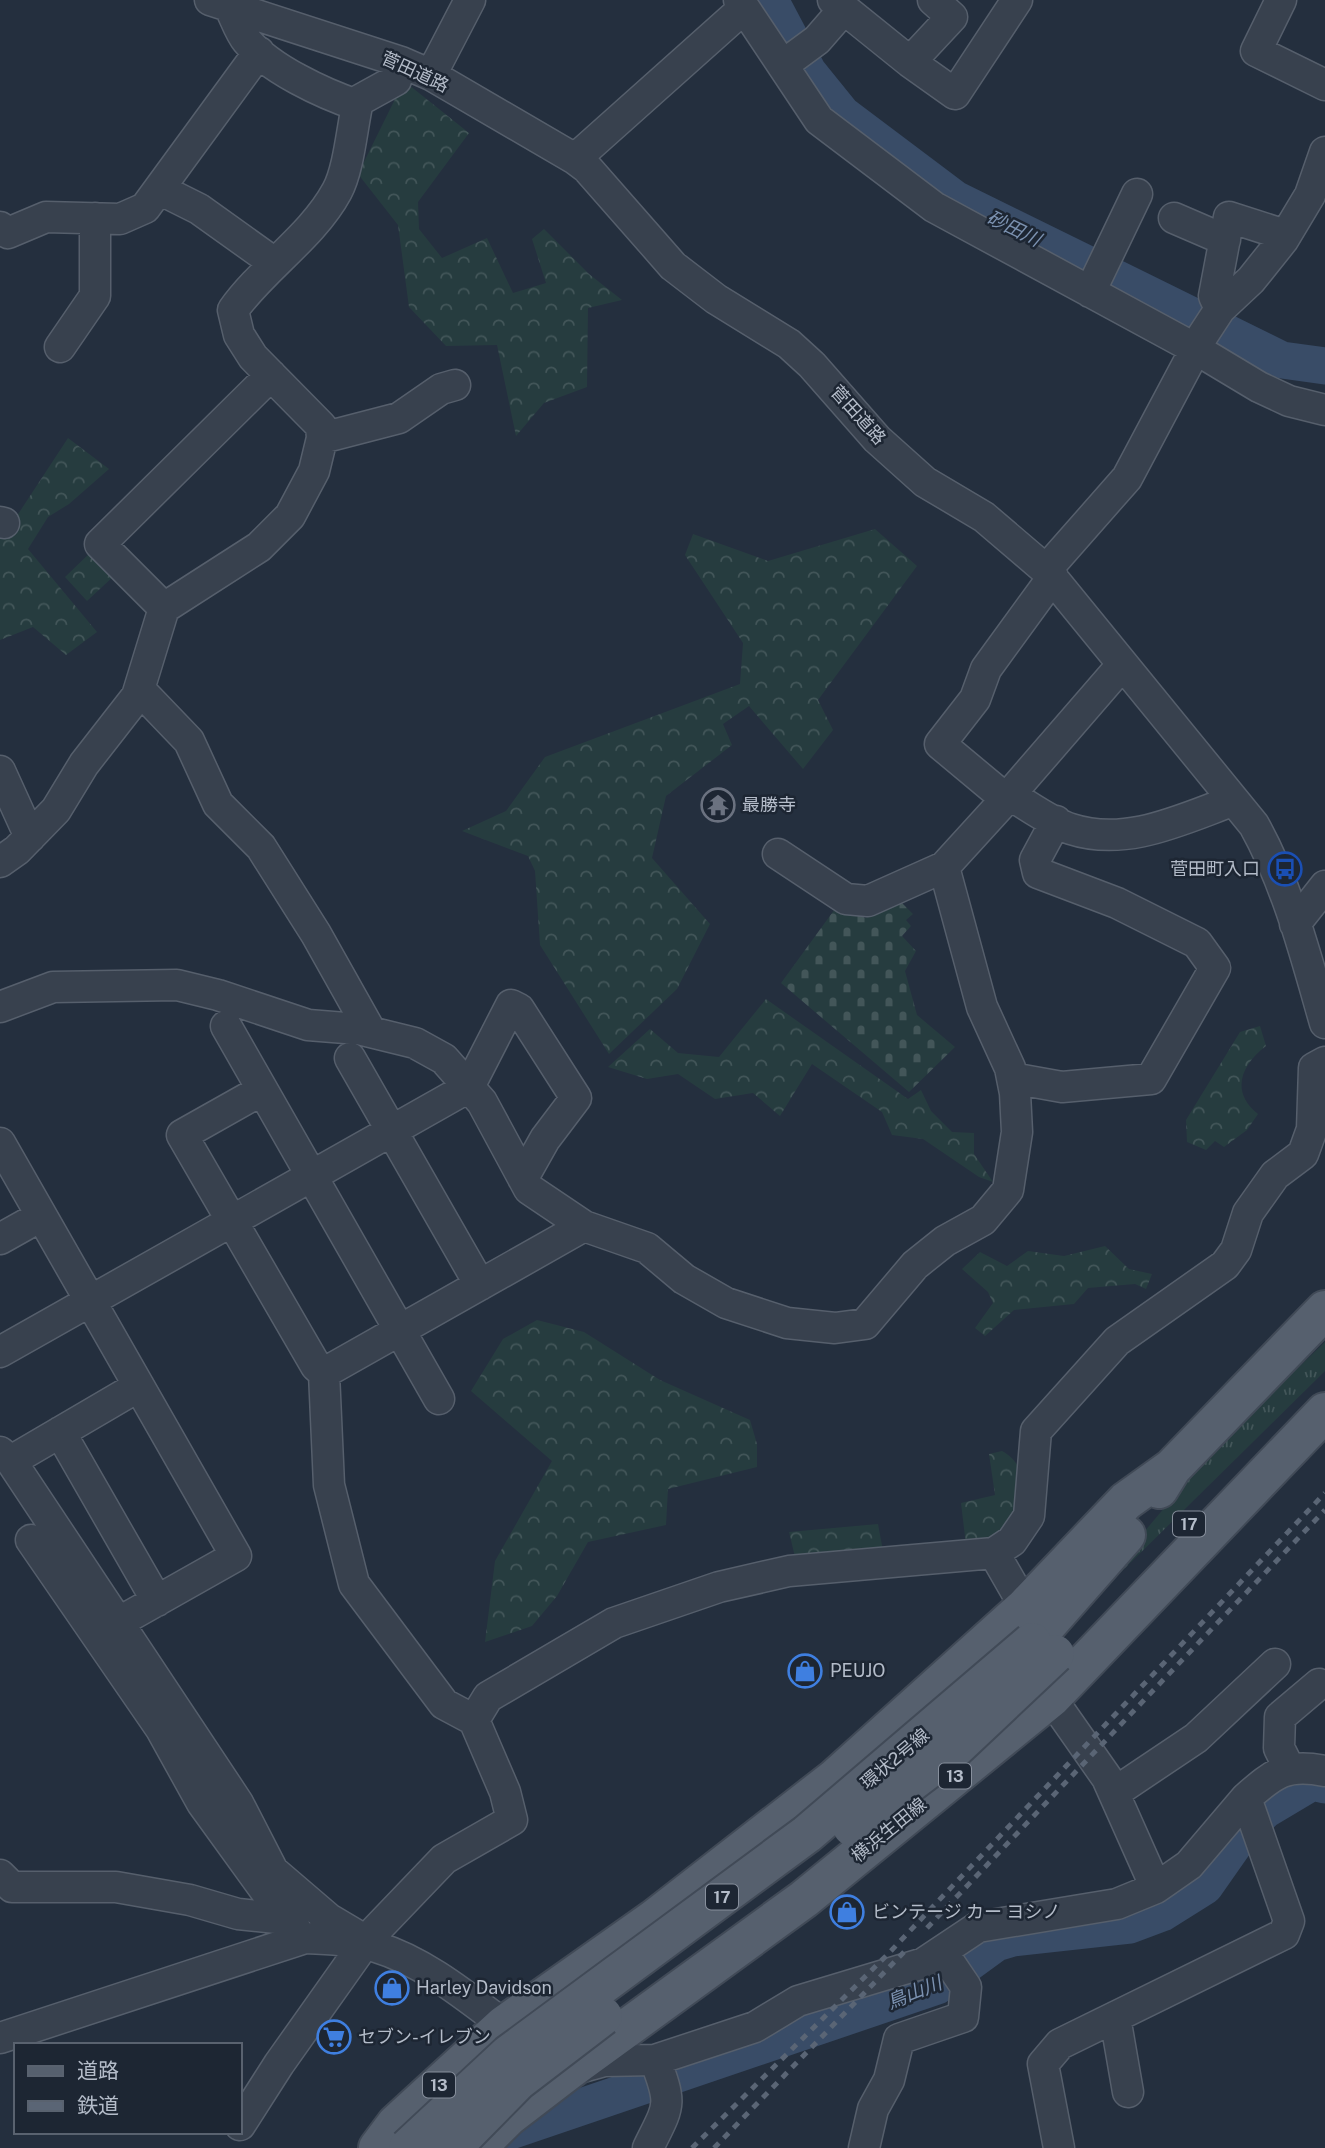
<svg xmlns="http://www.w3.org/2000/svg" width="1325" height="2148" viewBox="0 0 1325 2148" font-family="'Public Sans','Noto Sans JP',sans-serif">
<defs>
<pattern id="grass-tufts" width="24" height="20" patternUnits="userSpaceOnUse" patternTransform="scale(1.75)"><rect width="24" height="20" fill="#263c3f"/><path d="M3 7l-1-3M5 7V3M7 7l1-3M15 17l-1-3M17 17v-4M19 17l1-3" fill="none" stroke="#435659"/></pattern>
<pattern id="forest-crowns" width="20" height="18" patternUnits="userSpaceOnUse" patternTransform="scale(1.75)"><rect width="20" height="18" fill="#263c3f"/><path d="M2 6a3 3 0 1 1 6 0M12 15a3 3 0 1 1 6 0" fill="none" stroke="#435659"/></pattern>
<pattern id="cemetery-stones" width="16" height="16" patternUnits="userSpaceOnUse" patternTransform="scale(1.75)"><rect width="16" height="16" fill="#263c3f"/><path d="M2 7V4a2 2 0 0 1 4 0v3zM10 15v-3a2 2 0 0 1 4 0v3z" fill="#435659"/></pattern>
</defs>
<rect width="100%" height="100%" fill="#242f3e"/>
<path fill="url(#grass-tufts)" d="M1325,1342V1371L1120,1573L1079,1609L1214,1449Z"/>
<path fill="url(#forest-crowns)" d="M404,81L469,133L418,202L419,229L442,258L487,238L513,293L546,283L532,239L544,229L589,274L622,300L588,308L587,387L544,403L516,436L497,345L446,346L409,307L398,225L358,174Z
M68,438L109,469L69,504L48,517L28,549L97,632L66,655L33,627L0,640V529L7,531Z
M875,529L917,566L818,700L833,730L803,769L749,706L723,724L732,745L666,796L652,858L710,924L677,989L609,1054L540,945L535,871L528,856L462,831L506,811L545,757L740,684L743,643L685,555L693,534L768,561Z
M93,550L116,574L87,601L65,577Z
M766,999L908,1099L921,1090L931,1111L952,1132L974,1133V1154L993,1182L979,1177L923,1139L892,1135L882,1112L812,1064L780,1116L753,1093L715,1099L678,1074L647,1079L608,1067L650,1029L678,1053L719,1057Z
M1260,1026L1266,1046C1241,1065 1230,1092 1258,1114L1247,1130L1224,1147L1215,1141L1206,1150L1187,1142L1186,1120L1240,1032Z
M1105,1246L1129,1269L1152,1274L1146,1289L1135,1284L1088,1288L1074,1304L1014,1310L985,1336L975,1328L993,1303L988,1292L962,1269L980,1252L1007,1266L1028,1251L1064,1256Z
M537,1320L584,1332L660,1380L750,1420L757,1444V1467L668,1489L666,1525L588,1542L557,1596L532,1626L485,1642L495,1561L552,1461L471,1391L503,1339Z
M1002,1451C1034,1468 1024,1509 1007,1535L966,1545L961,1503L995,1495L989,1454Z
M878,1524L883,1551L796,1561L789,1532Z"/>
<path fill="url(#cemetery-stones)" d="M840,902L865,918L902,903L913,914L906,920L911,926L902,936L916,951L905,971L917,1015L955,1047L909,1092L781,983Z"/>
<g fill="none" stroke-linecap="round" stroke-linejoin="round">
<path stroke="#394c67" stroke-width="37" d="M770,0L808,72L842,114L955,199L1282,360L1325,366
M481,2141L937,1986L996,1943L1013,1938L1130,1925L1162,1913L1205,1886L1240,1836L1265,1810L1312,1782L1325,1785"/>
<defs>
<path id="minor" d="M210,0L401,62L431,75L575,159L587,168L673,266L716,299L789,344L812,365L877,439L925,482L984,517L1046,570L1254,825C1288,886 1306,957 1325,1023
M739,0L819,120L934,207L1194,348L1259,387L1289,401L1325,410
M833,0L910,62L952,17L933,0
M1281,0L1256,51L1325,85
M229,6C235,17 239,31 247,41C270,69 324,94 357,105
M910,62L955,94L1017,0
M783,65L817,40L844,9
M431,75L470,0
M575,159L743,9
M159,189L199,209L273,262
M1174,218L1225,240
M0,227L8,233L46,217L120,219L145,208L259,52
M1090,292L1137,194
M1220,309L1214,296L1229,217L1285,235
M60,347L95,296V218
M322,438L399,418L441,389L455,385
M0,522L4,523
M1046,570L1127,478L1203,335L1220,309L1251,280L1283,240L1310,195L1325,152
M164,608L100,544L271,375
M140,690L189,741L218,804L261,847L316,934L371,1032
M0,771L30,837
M1010,795C1029,806 1050,822 1071,829C1126,847 1180,820 1232,801
M1006,799L1122,665
M778,854L846,899L868,901L944,867L1006,799L940,744L975,699L986,669L1053,577
M0,862L17,850L56,810L84,764L137,696L164,608L259,547L290,516L314,471L322,438L321,426L253,357L239,335L233,310C263,268 312,237 337,191C349,169 352,127 358,101L396,80L401,62
M1295,924L1325,886
M0,1007L53,987L177,985L218,995L308,1025L358,1029L415,1043L444,1059L482,1102L529,1189L584,1226L647,1248L684,1279L726,1303L787,1323L835,1328L865,1324L915,1265L945,1241L983,1220L1008,1190L1017,1132L1015,1093L1010,1068L982,1007L944,867
M226,1026L439,1399
M350,1058L480,1285
M1012,1078L1062,1087L1151,1079L1215,968L1197,943L1117,903L1038,873L1035,860L1056,821
M262,1090L182,1135L316,1366L324,1373L329,1485L354,1584L444,1704L474,1720
M0,1143L236,1556L119,1622
M0,1239L41,1216
M0,1352L469,1087L511,1005L519,1009L576,1098L545,1139L523,1178
M324,1373L584,1226
M60,1432L157,1601
M0,1452L11,1461L238,1803L273,1871L329,1919L361,1938
M11,1461L139,1386
M31,1540L161,1729L202,1803L286,1919
M994,1553L1012,1541L1029,1516L1036,1431L1117,1341L1225,1265L1236,1250L1248,1213L1275,1175L1303,1154L1312,1129L1314,1068L1325,1062
M1051,1698L1107,1778L1156,1888
M1289,1768L1279,1748L1280,1717L1319,1684
M1114,1793L1196,1738L1275,1664
M0,1875L12,1887H116L190,1900L238,1914L286,1919L295,1928
M378,1947L375,1931L444,1859L512,1820L505,1792L474,1720L488,1697L614,1623L719,1587L789,1571L994,1553L1025,1607
M1115,2017L1128,2092
M0,2038L305,1938C329,1939 353,1940 376,1947C429,1963 475,2004 519,2036
M575,2069L604,2061L655,2060L755,2027L798,2001L924,1963L978,1927L1117,1904L1156,1888L1189,1865L1246,1798
M240,2125L279,2064L364,1944
M648,2148C669,2105 673,2106 655,2060
M864,2148L873,2109L889,2080L899,2039L963,2017L966,1987L943,1953
M1059,2148L1043,2064L1060,2044L1284,1934L1289,1921L1246,1798C1274,1773 1287,1763 1325,1771"/>
<path id="major" d="M1159,1489L1172,1468L1325,1310
M1032,1642L1126,1535
M478,2147L508,2117L568,2071L804,1899L1051,1698L1325,1412
M378,2148L396,2124L504,2025L654,1919L834,1779L1025,1607L1126,1501L1172,1468"/>
</defs>
<use href="#minor" stroke="#565f6c" stroke-width="33"/>
<use href="#major" stroke="#414a57" stroke-width="42"/>
<use href="#minor" stroke="#38414e" stroke-width="30"/>
<use href="#major" stroke="#56606e" stroke-width="38"/>
<path stroke="#5a6575" stroke-width="5" stroke-dasharray="7 7" stroke-linecap="butt" d="M927,1928L1325,1510
M692,2148L888,1954L1325,1493
M714,2148L905,1951"/>
<defs>
<path id="major-bridge" d="M852,1827L951,1752L1055,1654
M408,2148L509,2054L807,1834L1032,1642
M452,2148L518,2081L603,2016"/>
</defs>
<use href="#major-bridge" stroke="#414a57" stroke-width="42" stroke-linecap="butt"/>
<use href="#major-bridge" stroke="#56606e" stroke-width="38"/>
</g>
<defs>
<symbol id="temple-ring" viewBox="-11 -11 22 22"><circle r="9.5" fill="#1d2633" stroke="#6b7280" stroke-width="1.5"/><path d="M0-6L5-2H3V0L6.5 2.5H4V6H1.5V3h-3V6H-4V2.5H-6.5L-3 0V-2H-5Z" fill="#6b7280"/></symbol>
<symbol id="bus-ring" viewBox="-11 -11 22 22"><circle r="9.5" fill="#1d2633" stroke="#1a4fb4" stroke-width="1.5"/><path d="M-5-6H5V4H4V6H2V4H-2V6H-4V4H-5ZM-3.5-4V0h7V-4ZM-3.5 1.2v1.5H-2V1.2ZM2 1.2v1.5H3.5V1.2Z" fill="#1a4fb4"/></symbol>
<symbol id="shop-ring" viewBox="-11 -11 22 22"><circle r="9.5" fill="#1d2633" stroke="#3f7fe0" stroke-width="1.5"/><path d="M-5-2.5h2.3a2.7 3.5 0 0 1 5.4 0H5L5.5 6h-11ZM-1.5-2.5h3a1.5 2.3 0 0 0-3 0Z" fill="#3f7fe0"/></symbol>
<symbol id="supermarket-ring" viewBox="-11 -11 22 22"><circle r="9.5" fill="#1d2633" stroke="#3f7fe0" stroke-width="1.5"/><path d="M-6-5.5h2.5l.6 2H6L4.5 2H-2.5L-4.4-4H-6ZM-1.5 3.2a1.3 1.3 0 1 0 .1 0ZM3 3.2a1.3 1.3 0 1 0 .1 0Z" fill="#3f7fe0"/></symbol>
</defs>
<g fill-rule="evenodd">
<use href="#temple-ring" x="699" y="786" width="38" height="38"/>
<use href="#bus-ring" x="1266" y="850" width="38" height="38"/>
<use href="#shop-ring" x="786" y="1652" width="38" height="38"/>
<use href="#shop-ring" x="828" y="1893" width="38" height="38"/>
<use href="#shop-ring" x="373" y="1969" width="38" height="38"/>
<use href="#supermarket-ring" x="315" y="2018" width="38" height="38"/>
</g>
<g text-anchor="middle" stroke-width="5" stroke-linejoin="round" paint-order="stroke">
<g fill="#1d2633" stroke="#878f9c" stroke-width="2">
<rect x="1173" y="1511.5" width="32" height="25" rx="5"/>
<rect x="939" y="1763.5" width="32" height="25" rx="5"/>
<rect x="706" y="1884.5" width="32" height="25" rx="5"/>
<rect x="423" y="2072.5" width="32" height="25" rx="5"/>
</g>
<g font-size="16" font-weight="bold" fill="#b4bcc9">
<text x="1189" y="1530">17</text>
<text x="955" y="1782">13</text>
<text x="722" y="1903">17</text>
<text x="439" y="2091">13</text>
</g>
<g font-size="18" fill="#b4bcc9" stroke="#1d2633">
<text transform="translate(415 72) rotate(25)" y="6">菅田道路</text>
<text transform="translate(858 415) rotate(48)" y="6">菅田道路</text>
<text transform="translate(895 1759) rotate(-40)" y="6">環状2号線</text>
<text transform="translate(889 1830) rotate(-39)" y="6">横浜生田線</text>
</g>
<g font-size="18" fill="#b4bcc9" stroke="#1d2633" text-anchor="start">
<text x="742" y="811">最勝寺</text>
<text x="1260" y="875" text-anchor="end">菅田町入口</text>
<text x="830" y="1677">PEUJO</text>
<text x="872" y="1918">ビンテージ カー ヨシノ</text>
<text x="416" y="1994">Harley Davidson</text>
<text x="358" y="2043">セブン-イレブン</text>
</g>
<g font-size="19" font-style="italic" fill="#7c92b1" stroke="#1d2633">
<text transform="translate(1014 228) rotate(26)" y="7">砂田川</text>
<text transform="translate(914 1992) rotate(-22)" y="7">鳥山川</text>
</g>
</g>
<rect x="14" y="2043" width="228" height="91" fill="#1d2633" stroke="#59626f" stroke-width="2"/>
<rect x="28" y="2066" width="35" height="10" fill="#56606e" stroke="#59626f" stroke-width="2"/>
<text x="77" y="2078" font-size="21" fill="#b4bcc9">道路</text>
<rect x="28" y="2101" width="35" height="10" fill="#5a6575" stroke="#59626f" stroke-width="2"/>
<text x="77" y="2113" font-size="21" fill="#b4bcc9">鉄道</text>
</svg>
